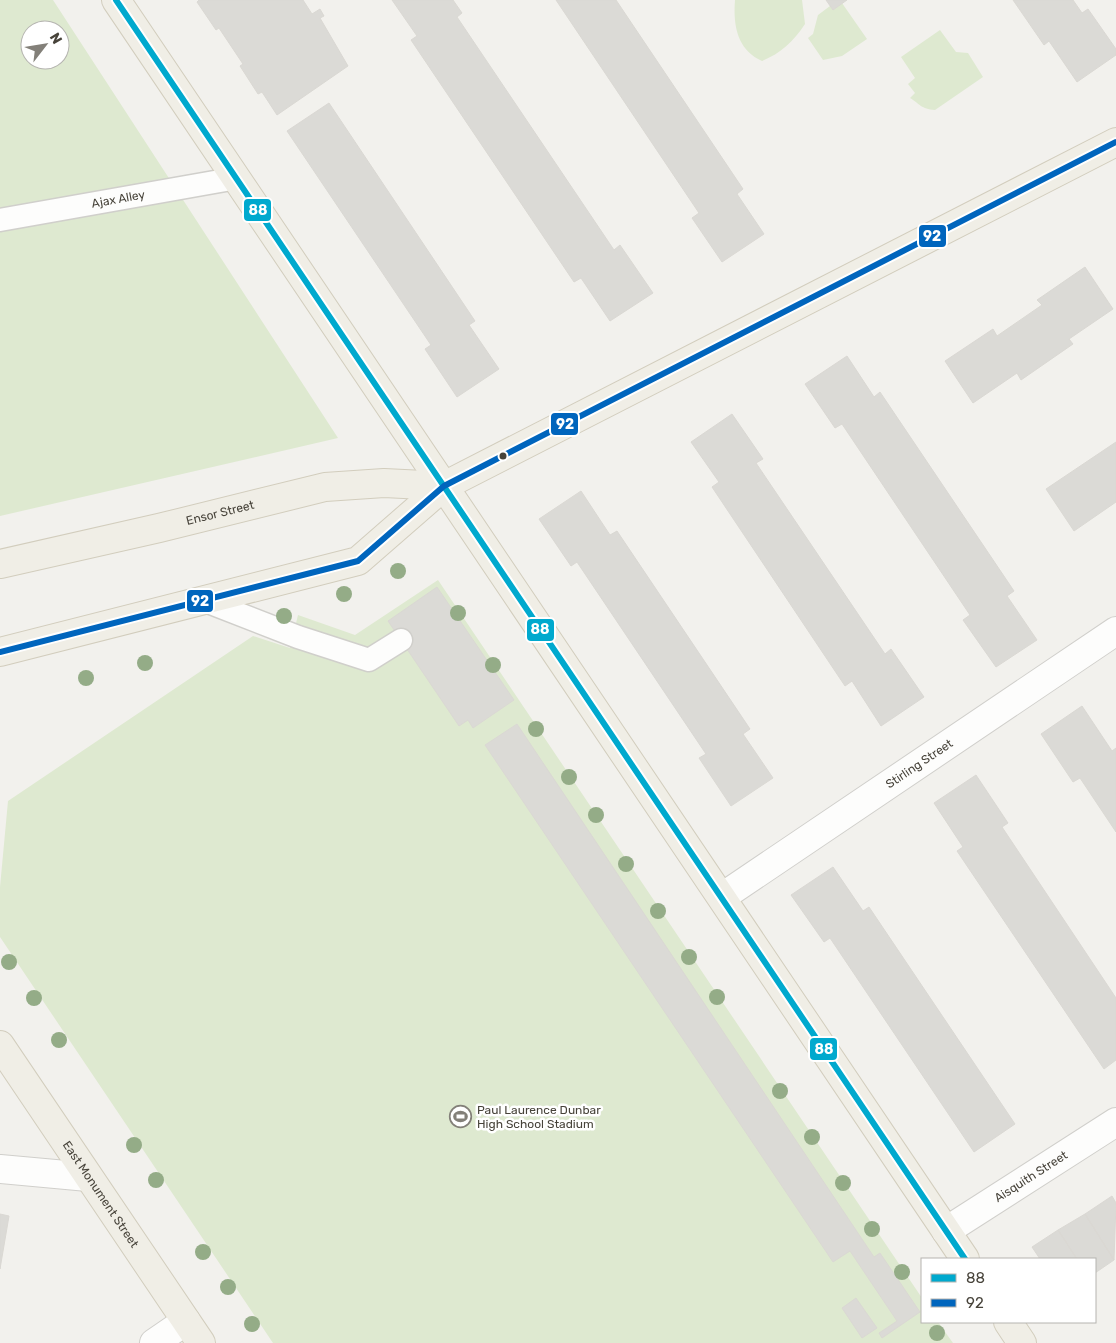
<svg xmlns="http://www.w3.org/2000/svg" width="1116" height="1343" viewBox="0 0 1116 1343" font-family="Rubik,sans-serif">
<rect width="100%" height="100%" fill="#f2f1ed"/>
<path fill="#dee9d0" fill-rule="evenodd" d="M0,0H53L338,438L0,516ZM30,30H60V60H30Z
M735,0H802L805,24C793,42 781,53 762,61C737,50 733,25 735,0Z
M842,3L867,39L842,56L823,60L808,38L813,34L818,15L830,6Z
M940,30L956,52L968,53L983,77L935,110C921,109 920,104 910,98L915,93L908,84L915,78L901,57Z
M438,580L922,1298V1322H938L953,1343H273L0,937V887L8,801L253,636L290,648L298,615L355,635Z"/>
<path fill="#dbdad6" stroke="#dad8d3" d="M199,0H303L312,14L320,9L324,16L320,18L348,66L277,115L262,92L258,94L240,66L243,64L219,28L216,30L197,2Z
M392,0H453L462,13L457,17L614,250L620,245L653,293L610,321L581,278L574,282L411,40L417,36Z
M556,0H616L743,189L737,194L764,234L722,262L692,218L699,213Z
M826,0H847L833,10Z
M1013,0H1073L1082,13L1088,9L1116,49V55L1077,82L1049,41L1044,45Z
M329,103L475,321L469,325L499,369L457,397L425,349L431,345L287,131Z
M1085,267L1113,309L1069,339L1073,344L1021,380L1017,373L973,403L945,361L993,329L997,336L1042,305L1037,300Z
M847,356L874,397L880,392L1014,591L1007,596L1037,640L996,667L963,620L970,615L842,424L835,428L805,384Z
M732,414L763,459L756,463L885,654L891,649L924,697L881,726L852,681L845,686L712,487L719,482L691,442Z
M1116,442V502L1074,531L1046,489Z
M581,491L610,535L617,531L750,729L743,734L773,778L731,806L699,758L706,754L577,562L571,566L539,519Z
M437,587L514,700L473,728L468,720L459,726L388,621Z
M1082,706L1112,751L1116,748V832L1080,778L1073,782L1041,734Z
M517,724L874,1257L880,1253L920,1312L882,1338L879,1333L897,1321L850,1251L833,1262L485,745Z
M976,775L1008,823L1002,827L1116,998V1060L1104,1069L957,851L963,847L934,803Z
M833,867L863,911L869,907L1015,1124L974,1152L830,938L824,942L791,895Z
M1112,1196L1116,1203L1114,1260L1085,1214Z
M0,1214L9,1216L0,1269Z
M1085,1214L1114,1260L1095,1273V1259H1077L1058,1230Z
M1058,1230L1077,1259H1040L1032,1247Z
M856,1298L877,1328L862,1338L842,1308Z"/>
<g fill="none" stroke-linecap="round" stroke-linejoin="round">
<defs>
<g id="service">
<path id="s1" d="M0,220L237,178"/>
<path d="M203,600L298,637L369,660L401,640"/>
</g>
<g id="minor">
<path id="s2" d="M722,897L1116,631"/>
<path d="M0,1169L88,1177"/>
<path id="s3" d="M946,1231L1116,1122"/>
<path d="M154,1343L186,1321"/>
</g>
<g id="primary">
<path d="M116,0L965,1259"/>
<path id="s4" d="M0,564L159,528L325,487L384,483L444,486"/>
<path d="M0,652L358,561L444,486L1116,142"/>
<path id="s5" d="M0,1045L201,1343"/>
<path d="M1008,1322L1022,1343"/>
</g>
</defs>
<use href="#service" stroke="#d0cfcb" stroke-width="25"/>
<use href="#minor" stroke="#d0cfcb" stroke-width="30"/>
<use href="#primary" stroke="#d2cdbd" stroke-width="30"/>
<use href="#service" stroke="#fdfdfc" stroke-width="22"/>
<use href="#minor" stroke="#fdfdfc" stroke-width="28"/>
<use href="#primary" stroke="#f0eee6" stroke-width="28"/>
<defs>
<path id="bus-1" d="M116,0L965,1259"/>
<path id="bus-2" d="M0,652L358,561L444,486L1116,142"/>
</defs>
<use href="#bus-1" stroke="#fff" stroke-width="10"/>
<use href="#bus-2" stroke="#fff" stroke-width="10"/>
<use href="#bus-1" stroke="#00a9ce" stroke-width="6"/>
<use href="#bus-2" stroke="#0065bd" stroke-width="6"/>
</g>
<g fill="#94ac87">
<circle cx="398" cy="571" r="8"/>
<circle cx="344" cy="594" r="8"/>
<circle cx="458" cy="613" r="8"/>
<circle cx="284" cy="616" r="8"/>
<circle cx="145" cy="663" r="8"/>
<circle cx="493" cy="665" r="8"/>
<circle cx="86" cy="678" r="8"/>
<circle cx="536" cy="729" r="8"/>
<circle cx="569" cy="777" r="8"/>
<circle cx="596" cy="815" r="8"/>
<circle cx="626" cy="864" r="8"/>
<circle cx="658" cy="911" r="8"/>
<circle cx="689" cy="957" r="8"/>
<circle cx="9" cy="962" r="8"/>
<circle cx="717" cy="997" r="8"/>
<circle cx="34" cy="998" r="8"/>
<circle cx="59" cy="1040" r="8"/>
<circle cx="780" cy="1091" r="8"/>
<circle cx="812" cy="1137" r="8"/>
<circle cx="134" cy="1145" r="8"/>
<circle cx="156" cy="1180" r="8"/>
<circle cx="843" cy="1183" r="8"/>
<circle cx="872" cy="1229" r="8"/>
<circle cx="203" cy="1252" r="8"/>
<circle cx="902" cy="1272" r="8"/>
<circle cx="228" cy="1287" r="8"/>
<circle cx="252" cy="1324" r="8"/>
<circle cx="937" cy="1333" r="8"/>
</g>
<defs>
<symbol id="stadium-ring" viewBox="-11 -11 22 22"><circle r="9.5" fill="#fff" stroke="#838079" stroke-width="1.5"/><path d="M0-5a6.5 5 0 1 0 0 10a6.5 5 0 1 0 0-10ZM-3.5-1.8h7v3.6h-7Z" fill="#838079"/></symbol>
</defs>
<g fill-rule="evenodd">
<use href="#stadium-ring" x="448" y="1104" width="25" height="25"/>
</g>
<circle fill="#47433a" stroke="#fff" stroke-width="2" cx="503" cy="456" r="4.5"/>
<g text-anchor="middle" stroke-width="5" stroke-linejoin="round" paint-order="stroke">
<g font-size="12" fill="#47433a" stroke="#fff">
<text dy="4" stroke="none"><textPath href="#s1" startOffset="120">Ajax Alley</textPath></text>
<text dy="4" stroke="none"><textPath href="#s4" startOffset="226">Ensor Street</textPath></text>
<text dy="4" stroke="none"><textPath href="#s2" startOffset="238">Stirling Street</textPath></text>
<text dy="4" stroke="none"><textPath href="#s3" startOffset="101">Aisquith Street</textPath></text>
<text dy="4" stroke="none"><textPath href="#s5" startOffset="180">East Monument Street</textPath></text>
</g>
<g font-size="12" fill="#47433a" stroke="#fff" text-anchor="start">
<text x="477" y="1114">Paul Laurence Dunbar<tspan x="477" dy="14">High School Stadium</tspan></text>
</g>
</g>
<g stroke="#fff" stroke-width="2">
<rect x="243" y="198" width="29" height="24" rx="5" fill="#00a9ce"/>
<rect x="918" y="224" width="29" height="24" rx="5" fill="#0065bd"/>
<rect x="550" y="412" width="29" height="24" rx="5" fill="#0065bd"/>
<rect x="186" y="589" width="28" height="24" rx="5" fill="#0065bd"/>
<rect x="526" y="618" width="29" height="24" rx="5" fill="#00a9ce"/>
<rect x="809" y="1037" width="29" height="24" rx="5" fill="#00a9ce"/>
</g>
<g font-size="14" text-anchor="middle" font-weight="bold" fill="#fff">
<text x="258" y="215">88</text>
<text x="932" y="241">92</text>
<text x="565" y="429">92</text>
<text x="200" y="606">92</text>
<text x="540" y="634">88</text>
<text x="824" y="1054">88</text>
</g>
<rect x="921" y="1258" width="175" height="65" fill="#ffffff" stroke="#b5b4b0"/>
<rect x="931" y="1274" width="25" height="8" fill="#00a9ce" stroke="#b5b4b0"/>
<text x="966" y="1283" font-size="15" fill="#47433a">88</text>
<rect x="931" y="1299" width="25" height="8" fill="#0065bd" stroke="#b5b4b0"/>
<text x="966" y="1308" font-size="15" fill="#47433a">92</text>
<g transform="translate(45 45) rotate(59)"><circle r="24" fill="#ffffff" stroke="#b5b4b0"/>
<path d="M0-4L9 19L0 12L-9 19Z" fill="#838079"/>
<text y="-8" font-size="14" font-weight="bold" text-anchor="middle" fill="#47433a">N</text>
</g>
</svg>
